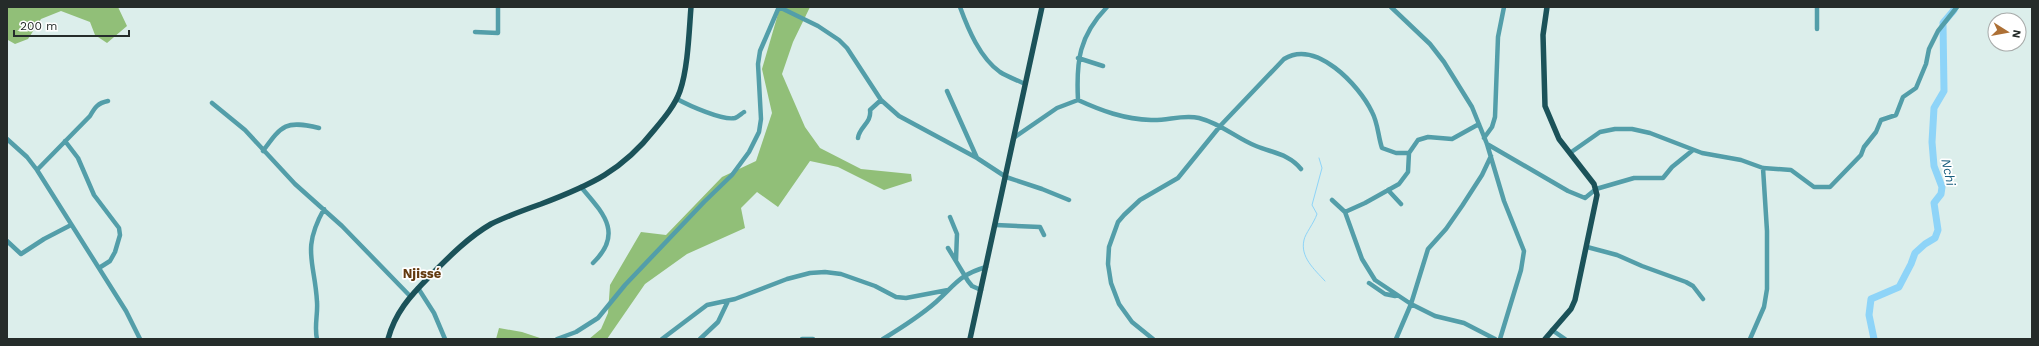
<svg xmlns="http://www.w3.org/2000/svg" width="2039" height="346" viewBox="0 0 2039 346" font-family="'Work Sans',sans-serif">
<rect width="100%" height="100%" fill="#dceeeb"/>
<path fill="#91bf78" d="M7,7H118L127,26L107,43L95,35L90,22L61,11L41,19L28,39L15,44L8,40L7,36Z
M780,7H810L793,42L782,74L805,127L820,148L861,169L911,174L912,181L884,190L838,167L810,161L778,207L757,192L741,208L745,228L687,254L645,284L607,339H589L601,329L608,313L610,285L641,232L666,235L722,177L756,161L772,113L762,69Z
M499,328L522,332L543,339H496Z"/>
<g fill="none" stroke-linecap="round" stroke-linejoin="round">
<path stroke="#8ed4f8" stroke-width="1" d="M1319,158L1322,168L1312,205L1317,214C1314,223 1305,234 1304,240C1300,257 1314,269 1325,281"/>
<path stroke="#8ed4f8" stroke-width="7" d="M1874,339L1869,315L1871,299L1899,287L1911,264L1915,253L1925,244L1935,238L1938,230L1934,203L1941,194L1942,187L1934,166L1932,142L1934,108L1944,91L1943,23L1954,10V7"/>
<path stroke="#539ea9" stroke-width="4.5" d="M779,7L818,26L839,40L847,48L881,100L899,116L977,158L1006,177L1042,189L1069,200
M960,7C968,29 980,58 1000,72C1008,77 1017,80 1025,84
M1391,7L1430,44L1444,62L1472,107L1487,144L1504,201L1524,251L1521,270L1500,339
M1817,7V29
M475,32L498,33V7
M1078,58L1103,66
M947,91L977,158
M677,99C688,105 723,121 735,118C738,117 741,114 744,112
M1078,100C1076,61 1079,36 1107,7
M212,103L245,130L295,184L342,226L410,296
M1015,137L1057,108L1078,100C1102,111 1124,119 1151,120C1167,121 1183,114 1199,118C1222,124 1236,138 1256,146C1273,153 1289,154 1301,169
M858,138C859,127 872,123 870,110L881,100
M1484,138L1492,127L1495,117L1498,37L1504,7
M7,139L27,157L37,170L126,311L140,339
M65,141L78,158L94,195L119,228L120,235L115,252L110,261L99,268
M1487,144L1568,191L1585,198L1596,189L1634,178H1663L1672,167L1693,150
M263,151C282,125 285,120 319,128
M1570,153L1600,132L1615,129H1632L1650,133L1702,153L1741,160L1763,168L1791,170L1814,187H1830L1861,155L1864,147L1876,132L1881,120L1896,115L1903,97L1916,88L1926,64L1929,49L1938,31L1957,7
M37,170L90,116C95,107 98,103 108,101
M581,187C603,213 624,233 593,263
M1388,190L1401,204
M1332,200L1345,212L1362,259L1375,280L1411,304L1435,316L1464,323L1495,339
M1345,212L1365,203L1399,184L1408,172L1409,153L1418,140L1428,137L1452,139L1479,124
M950,217L957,234L956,260
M996,225L1040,227L1044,235
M7,241L21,254L44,239L71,225
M1587,247L1617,255L1642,266L1686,282L1693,286L1703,299
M948,248L968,281L972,286L981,290
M1369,283L1385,294L1395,296
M418,288L434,313L445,339
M1552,330L1565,339
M317,339C314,327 318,314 317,302C315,262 301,250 324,209
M557,339L576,332L598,318L625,285L704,202L732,175L749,152L759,132L761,119L758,64L760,51L779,7
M662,339L707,305L735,299L787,279L810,273L825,272L841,274L875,286L896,297L906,298L948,290
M700,339L718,322L728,301
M802,339H813
M883,339C901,328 920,316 936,302C956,284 959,275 986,267
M1153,339L1132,322L1119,304L1111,283L1108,264L1109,247L1118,222L1124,215L1140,200L1178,178L1221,125L1284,59C1316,39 1359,85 1372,112C1378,123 1378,136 1382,148L1396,153H1409
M1396,339L1411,304L1428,249L1446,229L1462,206L1482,175L1491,156
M1750,339L1764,307L1767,289V231L1763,168"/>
<path stroke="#1b5259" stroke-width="5.5" d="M388,339C395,313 410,296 429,277C448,258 467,238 491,224C507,216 524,210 541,204C591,185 622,171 655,129C665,117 675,105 680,91C688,68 689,32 691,7
M970,339L1042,7
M1545,339L1571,309L1575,300L1597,195L1594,184L1559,139L1545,106L1543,35L1547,7"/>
</g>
<g text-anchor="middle" stroke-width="3.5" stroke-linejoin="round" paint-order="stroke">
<g font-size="13" font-style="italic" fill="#185e7d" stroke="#fff">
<text transform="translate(1949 172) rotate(78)" y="5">Nchi</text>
</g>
<g font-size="13" font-weight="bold" fill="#633a0f" stroke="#fff">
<text x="422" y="278">Njissé</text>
</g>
</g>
<rect width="2039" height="346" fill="none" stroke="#252c2a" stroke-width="16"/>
<g transform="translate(2007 32) rotate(101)"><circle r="19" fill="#ffffff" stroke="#a8abaa"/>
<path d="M0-3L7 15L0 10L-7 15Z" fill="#ad7035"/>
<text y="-6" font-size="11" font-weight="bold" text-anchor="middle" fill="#252c2a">N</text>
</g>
<path d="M14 30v6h115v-6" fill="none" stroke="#252c2a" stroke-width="2"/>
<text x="20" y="30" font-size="12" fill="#252c2a" stroke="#ffffff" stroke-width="3" paint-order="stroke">200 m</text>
</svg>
